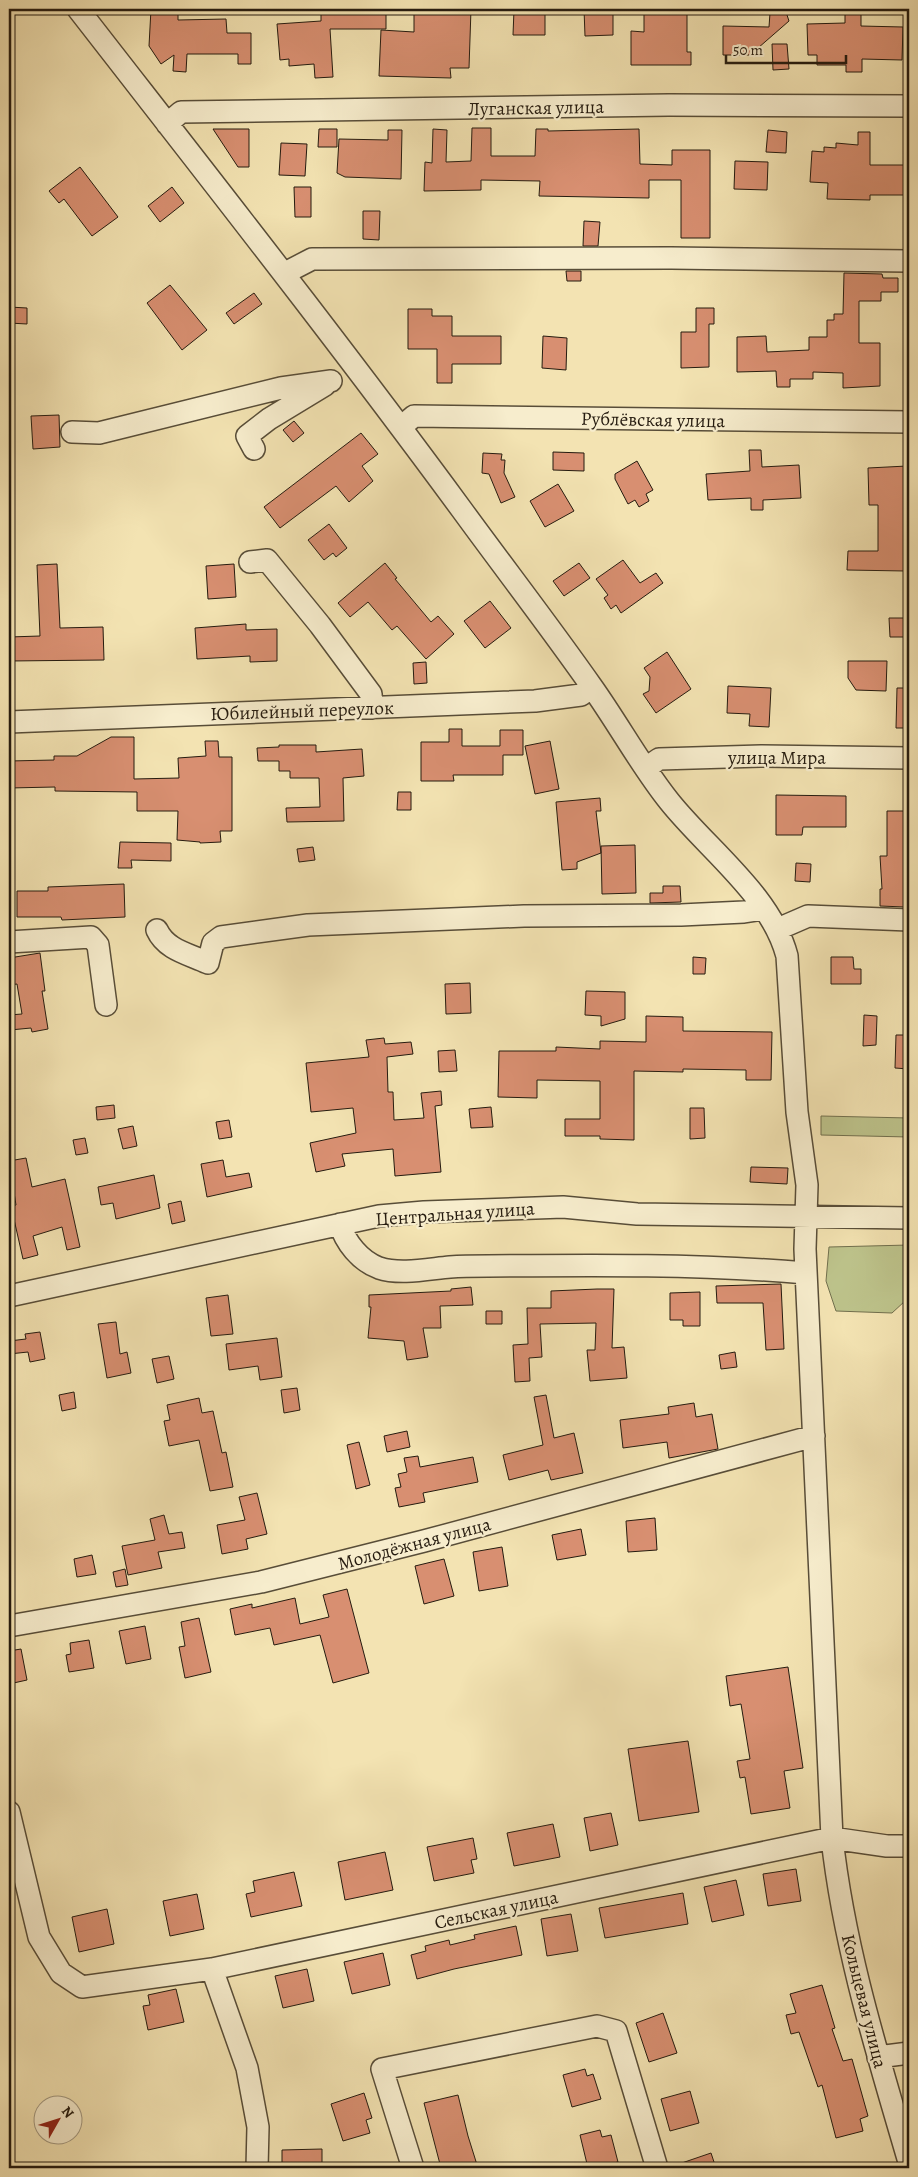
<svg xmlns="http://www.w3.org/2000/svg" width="918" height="2177" viewBox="0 0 918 2177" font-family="Alegreya,serif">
<rect width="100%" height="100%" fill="#f3e3b2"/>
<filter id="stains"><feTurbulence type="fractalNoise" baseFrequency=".004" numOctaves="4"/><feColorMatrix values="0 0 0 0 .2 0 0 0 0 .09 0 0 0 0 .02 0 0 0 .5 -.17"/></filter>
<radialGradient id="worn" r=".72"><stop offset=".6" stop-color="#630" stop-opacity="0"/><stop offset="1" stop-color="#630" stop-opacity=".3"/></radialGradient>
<path fill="#bdc38b" stroke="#716f4d" d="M821,1116L909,1118V1137L821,1135Z
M909,1245V1302L905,1301L892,1313L836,1311L826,1281L829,1247Z"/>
<path fill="#d88f71" stroke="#251b0f" d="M151,9H178V20L226,19L227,33H251V64H238V54H187L186,72L173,71L174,55L161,64L149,46Z
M321,9H386V29H330L333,77L315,78L314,64L289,66V59L280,60L277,24L321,21Z
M414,9H471L469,68H450L451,78L379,76L381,30L414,32Z
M545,9V35H513L514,10Z
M584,9H613V35L585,36Z
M644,9H687V52H691V65H631V31L644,32Z
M777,9L786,12L789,21L750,55H723V26L769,27L770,13Z
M845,9H861V26L903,27L902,60L862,59V72H846V65H817V55H808L807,24L845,23Z
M772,44H787L789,69L773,70Z
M472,128H491V156H535L536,129H548V131L639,129L640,164L672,165V150H710V238H681V180H649V198L539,196L540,181L481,180V190L424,191L425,162L432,163L433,129L447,130L446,162L471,161Z
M213,129H249V167H238Z
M319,129H337V147H318Z
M388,130H402L401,179L345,177L337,173L339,139L388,140Z
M768,130L787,132L786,153L766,152Z
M858,132H870V165H909V195H870V200L827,199L828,183L810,182L812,151L824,152V147L836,148V143L858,145Z
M281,143L307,144L305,176L279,175Z
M735,161L768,162L767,190L734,189Z
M80,167L118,217L92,236L64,199L59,203L49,191Z
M172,187L184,203L160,222L148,206Z
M294,187H311V217H295Z
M363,211H380L379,240L363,239Z
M584,221L600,222L598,246H583Z
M566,271H581V281H567Z
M844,273L882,274L883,278H898V292H881V301H859V343H880V386L843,388V373L813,372V379H790V387H777L776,371L737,372V337L766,336L767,352L809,350V337H827V320H834V314H843Z
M170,285L207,330L182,350L147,303Z
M254,293L262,304L234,324L226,313Z
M9,307L27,308V324L9,323Z
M696,308H714V324H709V367L681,368V332H696Z
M408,309H432V316H452V336H501V364H452V383H437V349H408Z
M543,336L567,338L566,370L542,368Z
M59,415L60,447L33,449L31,416Z
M294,421L304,433L293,442L283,430Z
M361,433L378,454L362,466L373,481L349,502L336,486L280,528L264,507Z
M749,450H761L762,467L799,465L801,498L763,500V510H751V498L708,500L706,474L750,471Z
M553,452L584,453V471L553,470Z
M483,453L502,454L501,460H505L504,473L515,497L501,503L489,474L482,473Z
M637,461L653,490L646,494L649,501L639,507L635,500L628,504L615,479V474Z
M907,466L908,504H906L905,571L847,570L848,551H878V505H869L868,468Z
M558,484L574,511L545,527L530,501Z
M329,524L347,548L336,557L333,553L324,560L308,540Z
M623,560L640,583L656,573L663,583L621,613L616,605L611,609L604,598L608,595L596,579Z
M385,563L397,578L395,579L431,622L438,616L454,634L426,659L397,626L392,630L368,602L350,617L338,603Z
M579,563L590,578L564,596L553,581Z
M57,564L60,628L103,627L104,660L9,661V637L40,636L37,565Z
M234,564L236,597L208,599L206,566Z
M490,601L511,628L485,648L464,621Z
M889,618H907V637H890Z
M246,624V630L277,629V661L250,662V656L197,659L195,628Z
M667,652L691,689L656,713L643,694L649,691L650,677L644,668Z
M848,661H887L886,691L856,690L848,678Z
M426,662L427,683L414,684L413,663Z
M728,686L771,688L769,727L749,726L750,714L727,713Z
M897,688H909V728H896Z
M449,729H462V746H500V730H523V755H503V775H453L454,781H421V742H449Z
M111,737H134V779L179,778L178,758L206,756L205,741H218L219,757H232V831H220L221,842L200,843V842L177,840L178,811H137V792L55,791V787L9,788V761L54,760V756H77Z
M550,741L559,789L535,794L525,746Z
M279,745H316V752L362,749L364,776L343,778L344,821L287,822L286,808L320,807L319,778H290V771H279V761H258L257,748L279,747Z
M398,792H411V810H397Z
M776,795L846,796V827H803L802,835H776Z
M600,798L601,811H596L601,853L577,862V869L562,870L556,802Z
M887,811H909V877H907L905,907L880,906V889H882L880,856H887Z
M120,842L171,843V861L131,860L132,868H118Z
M635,845L636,893L602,894L601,846Z
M313,847L315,860L299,862L297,849Z
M796,863L811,864L810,882L795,881Z
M124,884L125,917L62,920L61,917H17V891H48V887Z
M663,886H680L681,902L650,903V893H663Z
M40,953L45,991H42L48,1029L32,1032L31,1028L10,1030L9,1015L22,1014L17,984L9,985V958Z
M693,957L706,958L705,974H693Z
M831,957H853L854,969H861V984H831Z
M470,983L471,1013L446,1014L445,984Z
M586,991L625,992V1019L601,1026V1016L585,1015Z
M864,1015L877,1016L876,1045L863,1046Z
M646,1016L683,1017V1031L772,1032L771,1080H746V1070L683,1069V1072L634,1071V1140L600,1139V1136H565V1119H600V1081L537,1080V1098L498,1097L499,1051H556V1047L600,1049V1041L646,1042Z
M896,1035H909V1069L895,1068Z
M384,1038L385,1044L411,1042L413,1054L387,1057L388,1092H393L394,1120L424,1118L421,1093L441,1091L442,1105L435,1106L441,1172L395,1176L393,1149L342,1154L345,1166L316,1172L310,1143L356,1133L353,1108L311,1112L306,1063L369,1057L366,1040Z
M455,1050L457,1071L439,1072L438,1051Z
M114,1105L115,1118L97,1120L96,1107Z
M491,1107L493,1127L471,1128L469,1109Z
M690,1108H704L705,1138L690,1139Z
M229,1120L232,1137L219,1139L216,1122Z
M133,1126L137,1146L123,1149L118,1129Z
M85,1138L88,1153L76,1155L73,1140Z
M26,1158L32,1187L65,1179L80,1247L67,1250L62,1227L33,1236L38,1255L23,1259L11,1206L16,1205L9,1161Z
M223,1160L226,1177L249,1173L252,1187L207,1197L201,1164Z
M751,1167L788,1168L787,1184L750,1182Z
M154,1175L160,1208L116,1219L113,1203L101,1205L98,1187Z
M181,1201L185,1221L172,1224L168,1204Z
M781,1284L784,1349L766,1350L763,1303H717L716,1286Z
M471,1287L473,1305L440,1306L441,1328H423L428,1357L407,1360L404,1341L368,1338L371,1307H369V1295L451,1291V1289Z
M597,1289H614L612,1348L624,1347L627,1378L590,1381L587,1350H595L596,1323L540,1324L542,1357L529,1358L530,1381L515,1382L513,1345L528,1344L527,1308H551V1291Z
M700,1292V1326H683V1320H670V1293Z
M228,1295L233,1334L211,1336L206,1298Z
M486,1311H502V1324H486Z
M116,1322L120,1354L127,1352L131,1373L107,1378L98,1324Z
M40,1332L45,1359L30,1362L28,1352L9,1354V1341L26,1339L25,1334Z
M277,1338L282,1377L260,1380L258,1366L229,1370L226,1344Z
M735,1352L737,1367L721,1369L719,1355Z
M169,1356L174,1379L157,1383L152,1359Z
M297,1388L300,1410L284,1413L281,1390Z
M74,1392L76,1408L62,1411L59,1395Z
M546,1395L554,1438L574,1433L583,1473L551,1480L548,1470L509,1480L503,1455L543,1445L534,1397Z
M199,1398L202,1413L213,1411L222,1453L226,1452L233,1487L210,1491L199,1440L169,1446L164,1421L170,1420L167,1405Z
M694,1403L696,1417L712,1414L718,1449L669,1458L667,1442L623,1448L620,1420L669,1414L668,1407Z
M407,1431L410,1447L387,1452L384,1436Z
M359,1442L370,1485L356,1489L347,1445Z
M418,1456L420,1467L473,1457L478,1482L423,1493L425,1502L399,1507L395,1488L401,1487L398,1474L407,1472L404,1458Z
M257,1493L267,1534L246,1539L248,1549L222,1554L217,1525L245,1520L239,1497Z
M164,1515L169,1534L182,1532L185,1548L158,1552L162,1568L128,1575L122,1546L155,1540L150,1519Z
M655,1518L657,1550L628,1552L626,1521Z
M581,1529L586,1555L557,1560L552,1535Z
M502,1547L508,1586L479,1591L473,1552Z
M92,1555L96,1574L77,1577L74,1559Z
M444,1559L454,1596L424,1604L415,1566Z
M125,1569L128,1585L116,1587L113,1572Z
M347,1589L369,1673L333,1683L320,1635L274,1645L270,1628L235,1635L230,1609L252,1604V1608L295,1598L300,1624L329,1617L323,1595Z
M199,1618L211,1672L185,1678L179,1647L185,1646L181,1622Z
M145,1626L151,1659L126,1664L119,1631Z
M89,1640L94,1668L69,1672L66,1655L71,1654L70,1643Z
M21,1649L27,1680L9,1684V1651Z
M788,1667L803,1768L784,1771L790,1808L751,1814L745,1777L740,1778L737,1761L750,1759L741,1704L730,1706L726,1676Z
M688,1741L699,1812L639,1821L628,1749Z
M611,1813L618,1845L590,1851L584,1818Z
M553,1824L560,1857L514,1866L507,1833Z
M473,1838L477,1859L471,1860L474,1873L434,1881L427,1847Z
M385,1852L393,1890L345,1900L338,1862Z
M796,1869L801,1901L768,1906L763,1874Z
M294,1872L302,1906L251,1917L246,1894L255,1892L253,1881Z
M736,1880L744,1915L712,1922L704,1887Z
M683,1893L688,1924L605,1938L599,1908Z
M197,1894L204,1929L170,1936L163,1901Z
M107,1909L114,1944L79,1952L72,1917Z
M571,1914L578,1951L547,1956L541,1919Z
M516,1926L522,1955L454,1969L417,1979L411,1955L426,1951L425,1946L449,1940L450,1945L475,1939L474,1935Z
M383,1953L390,1985L352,1994L344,1962Z
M307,1969L314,2001L283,2008L275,1976Z
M822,1985L835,2028L832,2029L843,2061L852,2059L868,2116L860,2119L863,2131L836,2138L822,2085L818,2087L799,2032L791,2034L786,2015L796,2013L790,1994Z
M176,1989L184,2022L148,2030L143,2006L150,2005L148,1995Z
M663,2013L677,2053L649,2062L636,2023Z
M585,2069L587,2076L593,2074L601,2099L572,2107L563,2075Z
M690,2091L699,2123L670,2131L661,2099Z
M364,2093L372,2118L366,2120L370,2133L343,2141L331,2104Z
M458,2095L468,2136L478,2168H441L424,2103Z
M600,2130L602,2137L611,2135L618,2162L588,2168L580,2135Z
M322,2149V2168H282V2150Z
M711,2153L716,2168H673V2166Z"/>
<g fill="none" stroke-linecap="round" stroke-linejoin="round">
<defs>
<path id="minor" d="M78,9C207,175 337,340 462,510C505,569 550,627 592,687C619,725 641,766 669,801C707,849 771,895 787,956L797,1112L807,1185L805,1249L832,1838C844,1948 878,2056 909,2162
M167,124L181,112L669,105L909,106
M285,273L312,259L671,258L909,261
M401,427L414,416L909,422
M72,432L99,433L281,388L331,381
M254,449L247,436L269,419L325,385
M250,562L267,560L320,625L371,694L372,708
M9,722L535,701L581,695L592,687
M646,768L659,759L761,756L909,758
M778,929L808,916L909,920
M157,930C166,950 189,954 208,963L213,943L221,937L308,925L524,916L681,915L744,912L763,909
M9,942L91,937L98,945L106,1005
M340,1224C345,1242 360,1261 379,1268C400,1275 428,1269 450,1267C463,1266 476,1266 488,1266C594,1265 700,1264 806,1273
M9,1296L328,1227L379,1216L424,1212L563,1207L637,1214L909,1218
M9,1626L261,1582L424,1541L814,1436
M9,1812L39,1937L61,1973L82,1987L212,1969L832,1838L887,1846H909
M212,1969L247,2068L258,2127L257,2168
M878,2057L909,2053
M413,2168L382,2069L597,2026L616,2031L657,2168"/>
</defs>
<use href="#minor" stroke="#584d38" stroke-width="24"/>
<use href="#minor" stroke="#f7edcd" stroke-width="21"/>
</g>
<g text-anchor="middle" stroke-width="4.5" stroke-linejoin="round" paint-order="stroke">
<g font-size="19" fill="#251b0f" stroke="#f7edcd">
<text transform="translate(536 107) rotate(-1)" y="7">Луганская улица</text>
<text transform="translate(653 419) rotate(1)" y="7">Рублёвская улица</text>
<text transform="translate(302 710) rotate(-2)" y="7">Юбилейный переулок</text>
<text x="777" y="764">улица Мира</text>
<text transform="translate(455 1213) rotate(-4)" y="7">Центральная улица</text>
<text transform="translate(414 1543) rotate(-15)" y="7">Молодёжная улица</text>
<text transform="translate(496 1909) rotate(-12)" y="7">Сельская улица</text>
<text transform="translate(865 2001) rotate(76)" y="7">Кольцевая улица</text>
</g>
</g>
<rect width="918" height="2177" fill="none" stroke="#f3e3b2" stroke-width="30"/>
<rect x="10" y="10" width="898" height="2157" fill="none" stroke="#251b0f" stroke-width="2.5"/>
<rect x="15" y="15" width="888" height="2147" fill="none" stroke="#251b0f"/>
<g transform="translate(58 2120) rotate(51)"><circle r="24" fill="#f7edcd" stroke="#a39981"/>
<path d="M0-4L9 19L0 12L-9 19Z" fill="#8f2418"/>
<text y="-8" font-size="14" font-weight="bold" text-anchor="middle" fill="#251b0f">N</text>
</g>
<path d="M726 55v8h120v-8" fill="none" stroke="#251b0f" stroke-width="2.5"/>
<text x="733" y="55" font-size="15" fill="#251b0f" stroke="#f7edcd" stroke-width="4" paint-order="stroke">50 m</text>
<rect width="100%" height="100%" filter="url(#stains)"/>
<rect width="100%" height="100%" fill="url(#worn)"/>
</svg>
